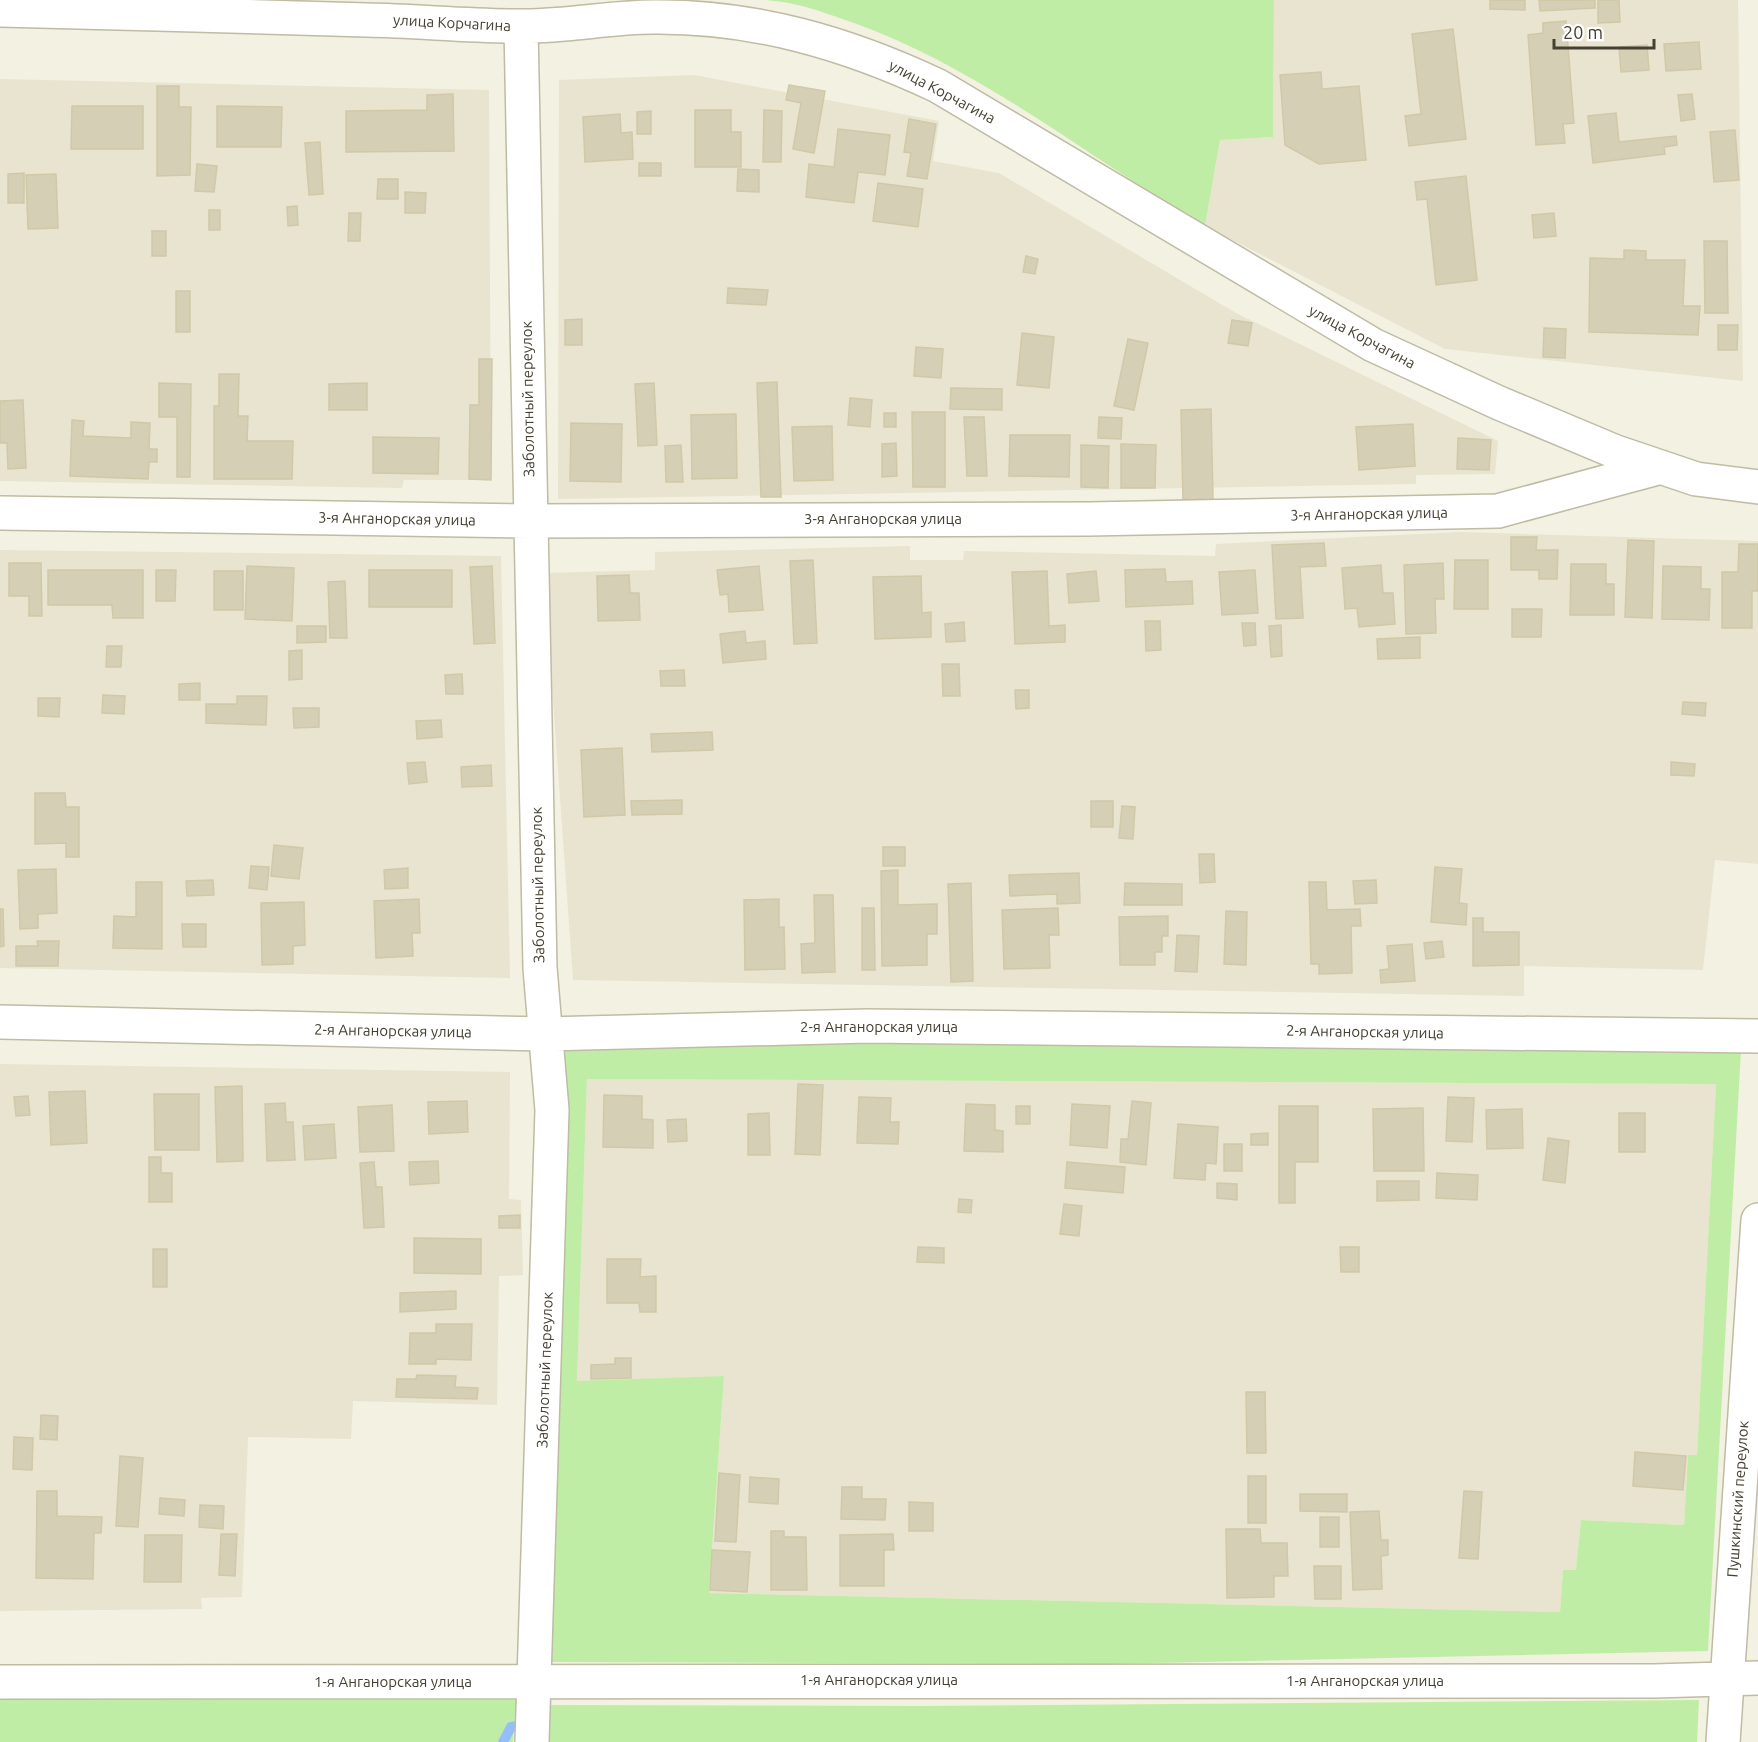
<svg xmlns="http://www.w3.org/2000/svg" width="1758" height="1742" viewBox="0 0 1758 1742" font-family="Ubuntu,sans-serif">
<rect width="100%" height="100%" fill="#f3f1e1"/>
<path fill="#e8e4cf" d="M1274,0H1738L1743,381L1445,349L1205,226L1220,140L1273,137Z
M694,75L939,121L933,161L999,173L1236,313L1498,441L1495,474L1416,475V484L558,499L559,80Z
M0,79L489,90L491,480H404L402,488L0,481Z
M1460,532L1758,541V864L1715,860L1703,970L1524,966V996L573,980L544,573L655,570V552L910,546V560H963L964,551L1215,556L1216,544Z
M0,550L501,556L510,978L0,968Z
M0,1064L510,1072L509,1199L521,1200L523,1275L499,1276L497,1405L353,1401L351,1439L248,1437L242,1597L201,1598L202,1609L0,1611Z
M587,1079L1716,1084L1697,1455H1688L1684,1525L1581,1520L1576,1571L1563,1570L1560,1612L709,1593L724,1376L577,1382Z"/>
<path fill="#c0eda5" fill-rule="evenodd" d="M766,0H1274L1273,137L1220,140L1205,226C1088,158 982,69 854,23C822,12 801,3 766,0Z
M559,1041L1741,1050L1708,1651L1106,1664L550,1662ZM587,1079L1716,1084L1697,1455H1688L1684,1525L1581,1520L1576,1570H1563L1560,1612L709,1593L724,1376L577,1381Z
M0,1700H516L513,1742H0Z
M1699,1700L1697,1742H548L551,1705L919,1706Z"/>
<g fill="none" stroke-linecap="round" stroke-linejoin="round">
<path stroke="#95bff8" stroke-width="10" d="M503,1742L511,1727L522,1725"/>
</g>
<path fill="#d5cfb6" stroke="#d1c8a8" stroke-width="1.5" d="M1490,0H1525V10L1490,9Z
M1539,0H1595V8L1540,11Z
M1598,0H1619L1620,22L1598,23Z
M1566,21L1574,123L1563,124L1565,143L1536,145L1528,35L1543,33V23Z
M1453,29L1466,139L1409,146L1405,116L1421,114L1412,34Z
M1699,42L1701,69L1666,71L1664,44Z
M1647,45L1649,70L1621,72L1619,47Z
M1321,72L1322,89L1359,86L1366,160L1319,164L1285,145L1280,75Z
M789,85L825,91L814,153L793,149L801,103L786,100Z
M157,86H179V107H191L190,175L157,176Z
M453,94L454,151L346,152V111L427,110V95Z
M1692,94L1695,119L1681,121L1678,95Z
M72,106H143V149H71Z
M217,106L282,107L281,147H217Z
M695,110H731V132H741V167H695Z
M764,110L782,111L781,162H763Z
M651,111V134H637V112Z
M1616,113L1619,142L1676,136L1677,145L1664,147L1665,154L1593,163L1588,116Z
M620,114L621,133L632,132L633,159L585,162L583,117Z
M909,119L936,124L927,179L907,176L911,153L904,152Z
M838,129L890,135L885,175L858,172L854,203L806,197L809,164L834,167Z
M1735,130L1739,180L1714,182L1710,132Z
M320,142L323,194L309,195L305,143Z
M639,163H661V176H639Z
M197,164L217,166L214,192L195,191Z
M738,169L759,170V192L737,191Z
M24,173V203H8V174Z
M56,174L58,228L28,229L26,175Z
M1466,176L1477,280L1436,285L1427,199L1417,200L1415,182Z
M378,179H398V199H377Z
M878,183L923,189L918,227L873,221Z
M405,192L426,193L425,213H405Z
M297,206L298,225L288,226L287,207Z
M209,210H220V230H209Z
M349,213H361L360,241H348Z
M1554,213L1556,236L1534,238L1532,215Z
M152,231H166V256H152Z
M1704,241H1727L1728,313H1705Z
M1624,250L1646,251V260H1685L1683,306H1700L1698,335L1589,332L1590,258L1624,259Z
M1026,256L1038,259L1035,274L1023,272Z
M728,288L768,290L766,305L727,303Z
M176,291H190V332H176Z
M582,319V345H565V320Z
M1232,320L1252,323L1248,346L1228,343Z
M1718,325H1738L1737,350H1718Z
M1544,328L1566,329L1565,358L1543,357Z
M1022,333L1054,337L1049,388L1017,385Z
M1128,339L1148,343L1134,410L1114,406Z
M916,347L943,349L941,378L914,376Z
M479,359H492L491,480L469,479L470,405H479Z
M219,374H239L238,416H248L247,441H293L292,479H214V406H219Z
M777,382L781,497H761L757,383Z
M159,383L191,384L190,477H177V417H159Z
M367,383V410H329V384Z
M654,383L657,445L638,446L635,384Z
M951,388L1002,389V410L950,409Z
M850,398L872,400L870,427L848,425Z
M23,400L26,468L8,469L7,443H0V401Z
M1211,409L1213,499L1183,500L1181,410Z
M912,412H945V487H913Z
M884,413H896V427H884Z
M736,414L737,478L692,479L691,415Z
M964,417H984L987,476H967Z
M1099,417L1122,418L1121,439L1098,438Z
M72,420L84,421L83,436L131,438V422L150,423L149,449H157V462H149L148,479L70,476Z
M571,423L622,424L621,482L570,481Z
M1413,424L1415,466L1359,470L1356,427Z
M832,426L833,480L794,481L792,427Z
M1010,435H1070L1069,477L1009,476Z
M373,437L439,438L438,474L373,473Z
M1458,438L1491,440L1489,470L1457,469Z
M896,443L897,476L882,477V444Z
M1121,444L1156,445L1155,488H1121Z
M681,445L683,482H666L665,446Z
M1081,445L1109,446L1108,488L1081,487Z
M1511,537H1537L1536,550H1558L1557,579H1539V570H1511Z
M1628,540L1654,541L1652,618L1625,617Z
M1324,543L1326,566L1300,567L1303,618L1276,619L1272,545Z
M1739,544H1758V591H1752V628H1722V572H1738Z
M813,560L817,643L794,644L790,561Z
M1455,560H1488V609H1454Z
M9,563H41L42,616H29V596H9Z
M1443,563L1444,599H1435L1436,633L1406,634L1404,565Z
M1571,564H1606V584H1614V615H1570Z
M1381,565L1383,593H1393L1395,624L1359,627L1357,608L1345,609L1342,568Z
M247,566L294,568L292,621L245,619Z
M492,566L495,643L474,644L470,567Z
M759,566L763,610L729,612L728,594L720,595L717,570Z
M1663,566L1701,567V589H1710L1709,620L1662,619Z
M1165,569L1166,582L1192,581L1193,604L1126,607L1125,570Z
M48,570H143V618H113L112,605H48Z
M156,570H176L175,601H156Z
M369,570H452V607H369Z
M1255,570L1258,613L1222,615L1219,572Z
M214,571H243V610H214Z
M1047,571L1049,626L1065,625V642L1015,644L1012,572Z
M1096,571L1099,601L1069,603L1067,574Z
M629,575L630,593H639L640,620L598,621L597,576Z
M921,576L922,613L931,612V637L875,639L873,577Z
M345,581L347,638H330L328,582Z
M1512,609H1542L1541,637H1512Z
M1145,621H1160L1161,650L1146,651Z
M964,622L965,641L946,642L945,624Z
M1242,623H1255L1256,645L1244,646Z
M1281,625L1282,656L1271,657L1269,626Z
M297,626H326V642L297,643Z
M745,631L746,643L765,641L766,659L723,663L720,634Z
M1420,637V658L1378,659L1377,639Z
M107,646H122L121,667H106Z
M302,650V679L289,680V651Z
M942,664H959L960,696H943Z
M684,670L685,686H661L660,671Z
M462,674L463,694H446L445,675Z
M200,683V700H179V684Z
M1015,690H1029V708L1016,709Z
M103,695L125,696L124,714L102,713Z
M237,696H267L266,725L206,723V704H237Z
M38,698H60L59,717L38,716Z
M1683,702L1706,703L1705,716L1682,714Z
M293,708H319V727L294,728Z
M441,720L442,737L417,739L416,721Z
M712,732L713,750L652,752L651,734Z
M622,748L625,815L584,817L581,750Z
M425,762L427,782L409,784L407,763Z
M1671,762L1695,764L1694,776L1671,775Z
M491,765L492,786L462,787L461,767Z
M35,793H65L66,807H79V857H66V843L35,844Z
M682,800V814L632,815L631,801Z
M1091,801H1113V827H1091Z
M1122,806L1135,807L1133,839L1119,838Z
M274,845L303,848L299,879L271,876Z
M883,847H905V866H883Z
M1199,854H1214L1215,882L1200,883Z
M251,866L269,867L267,890L249,888Z
M1435,867L1462,869L1459,903L1467,904L1466,925L1431,922Z
M408,868V888L385,889L384,870Z
M56,869L57,913L38,914V928L20,929L18,870Z
M898,870V905L937,904V934H927V965L882,966L881,871Z
M1079,873L1080,903L1057,904V894L1010,896L1009,875Z
M213,880L214,895L187,896L186,881Z
M1376,880L1377,903L1355,904L1353,881Z
M136,882H162V949L113,948L114,916L136,917Z
M1309,882H1326L1327,910L1360,909L1361,926H1351L1352,973L1319,974V964H1311Z
M971,883L973,981L951,982L948,884Z
M1125,883L1182,884V905H1124Z
M814,895H833L835,972L802,973L801,944L815,943Z
M419,899L420,933H412L413,956L376,958L374,901Z
M779,899V927H784L785,969L745,970L744,900Z
M304,902L305,945L293,946V964L262,965L261,903Z
M862,908H874L875,970H862Z
M1058,908L1059,935H1049L1050,968L1004,969L1002,910Z
M0,909H3L4,946L0,947Z
M1226,911L1247,912L1246,965L1224,964Z
M1168,916V936H1162V952H1155V965H1120L1119,917Z
M1473,918H1483V932H1519V965L1473,966Z
M182,924H206V947H183Z
M1177,935L1199,936L1197,972L1175,971Z
M37,941H59L58,966H16V946H38Z
M1442,941L1444,957L1426,959L1424,943Z
M1412,944L1415,981L1381,983L1380,970L1389,969L1387,946Z
M798,1084L823,1085L820,1155L795,1154Z
M242,1086L243,1161L217,1162L215,1087Z
M85,1091L87,1143L51,1145L49,1092Z
M154,1094H199V1150H155Z
M604,1095L642,1096V1119L653,1120V1148L603,1147Z
M28,1096L30,1115L16,1116L14,1097Z
M859,1097L891,1098L890,1122H899L898,1144L857,1143Z
M1448,1097L1474,1098L1472,1142L1446,1141Z
M467,1101L468,1132L429,1134L428,1102Z
M1132,1101L1151,1103L1146,1165L1120,1162L1121,1139H1128Z
M285,1103L286,1122H293L295,1160L267,1161L265,1104Z
M966,1104L995,1105V1130L1003,1131V1152L964,1151Z
M1072,1104L1110,1106L1107,1148L1070,1145Z
M392,1105L394,1151L360,1152L358,1107Z
M1016,1106H1030V1124H1016Z
M1279,1106H1318V1162H1295V1203H1279Z
M1423,1108L1424,1171H1374L1373,1109Z
M1522,1109L1523,1148L1487,1149L1486,1110Z
M769,1113L770,1155H748V1114Z
M1619,1113H1645V1152H1619Z
M686,1119L687,1141L668,1142L667,1120Z
M334,1124L336,1158L305,1160L303,1126Z
M1178,1124L1218,1127L1216,1164L1206,1163L1205,1180L1174,1178Z
M1268,1133V1145H1251V1134Z
M1548,1138L1569,1141L1565,1183L1543,1180Z
M1224,1144H1242V1171H1224Z
M149,1157H161V1173H172V1202H149Z
M438,1161L439,1183L410,1185L409,1162Z
M374,1162L376,1187H382L384,1227L364,1228L360,1163Z
M1067,1162L1125,1167L1123,1193L1065,1188Z
M1437,1173L1478,1175L1477,1200L1436,1198Z
M1377,1181H1419V1200L1377,1201Z
M1217,1183L1237,1184V1200L1217,1198Z
M959,1199L972,1200L971,1213L958,1212Z
M1064,1204L1082,1206L1079,1236L1060,1234Z
M520,1215V1228H499V1216Z
M414,1238L481,1239V1274L414,1273Z
M918,1247L944,1248V1263L917,1262Z
M1340,1247H1359V1272H1341Z
M153,1249H167V1287H153Z
M607,1259H641L640,1277L656,1276V1312H640L639,1303H607Z
M456,1291V1309L400,1312V1293Z
M436,1324H472L471,1360L436,1359V1364H409L410,1333H436Z
M615,1358H631V1378L591,1379V1365L615,1364Z
M417,1375L456,1376L455,1387L478,1388L477,1399L396,1397L397,1379H416Z
M1246,1392H1265L1266,1453H1247Z
M41,1415L58,1416L57,1440L40,1439Z
M14,1437L33,1438L32,1470L13,1469Z
M1635,1452L1686,1456L1683,1490L1633,1486Z
M120,1456L143,1458L138,1527L116,1526Z
M719,1473L740,1475L736,1542L715,1541Z
M1248,1476H1266V1523H1248Z
M750,1477L779,1479L778,1504L749,1502Z
M842,1487H862V1499H886L885,1520L841,1519Z
M37,1491H57V1516L102,1517L101,1533H94L93,1579L36,1578Z
M1464,1491L1482,1492L1478,1559L1459,1558Z
M1300,1494H1347V1512L1300,1511Z
M160,1498L185,1500L184,1516L159,1514Z
M909,1502L933,1503V1531H909Z
M200,1505L224,1506L223,1529L199,1527Z
M1379,1511L1381,1540H1388V1555L1381,1556L1382,1589L1353,1590L1350,1512Z
M1320,1517H1339V1547H1320Z
M1226,1529H1260L1261,1543H1287L1288,1576H1274V1597L1227,1598Z
M771,1531H784V1537H806L807,1590H771Z
M221,1534H237L235,1576L219,1575Z
M893,1534L894,1550H884V1586H840V1535Z
M145,1535H182L181,1582H144Z
M712,1550L750,1552L747,1592L710,1590Z
M1314,1566H1341V1599H1315Z"/>
<g fill="none" stroke-linecap="round" stroke-linejoin="round">
<defs>
<path id="minor" d="M0,10C122,13 245,16 367,20C418,21 469,26 520,26C565,27 609,17 653,17C754,16 847,43 938,86L1373,345L1499,403L1616,452L1696,479L1758,487
M521,27L540,968L552,1110L532,1742
M0,513L530,521L1089,519L1498,511L1661,467
M0,1022L545,1034L868,1026L1758,1036
M0,1682L1654,1681L1758,1678
M1723,1742L1758,1220"/>
</defs>
<use href="#minor" stroke="#bfbba4" stroke-width="36"/>
<use href="#minor" stroke="#fff" stroke-width="33"/>
</g>
<g text-anchor="middle" stroke-width="6" stroke-linejoin="round" paint-order="stroke">
<g font-size="15" fill="#454132" stroke="#fff">
<text transform="translate(452 23) rotate(3)" y="5">улица Корчагина</text>
<text transform="translate(942 92) rotate(28)" y="5">улица Корчагина</text>
<text transform="translate(1362 337) rotate(28)" y="5">улица Корчагина</text>
<text transform="translate(528 399) rotate(-91)" y="5">Заболотный переулок</text>
<text transform="translate(1369 514) rotate(-1)" y="5">3-я Анганорская улица</text>
<text transform="translate(397 519) rotate(1)" y="5">3-я Анганорская улица</text>
<text x="883" y="524">3-я Анганорская улица</text>
<text transform="translate(538 885) rotate(-91)" y="5">Заболотный переулок</text>
<text x="879" y="1032">2-я Анганорская улица</text>
<text transform="translate(393 1031) rotate(1)" y="5">2-я Анганорская улица</text>
<text transform="translate(1365 1032) rotate(1)" y="5">2-я Анганорская улица</text>
<text transform="translate(545 1370) rotate(-88)" y="5">Заболотный переулок</text>
<text transform="translate(1738 1499) rotate(-86)" y="5">Пушкинский переулок</text>
<text x="879" y="1685">1-я Анганорская улица</text>
<text x="1365" y="1686">1-я Анганорская улица</text>
<text x="393" y="1687">1-я Анганорская улица</text>
</g>
</g>
<path d="M1554 39v9h100v-9" fill="none" stroke="#454132" stroke-width="3"/>
<text x="1563" y="39" font-size="18" fill="#454132" stroke="#ffffff" stroke-width="4.5" paint-order="stroke">20 m</text>
</svg>
